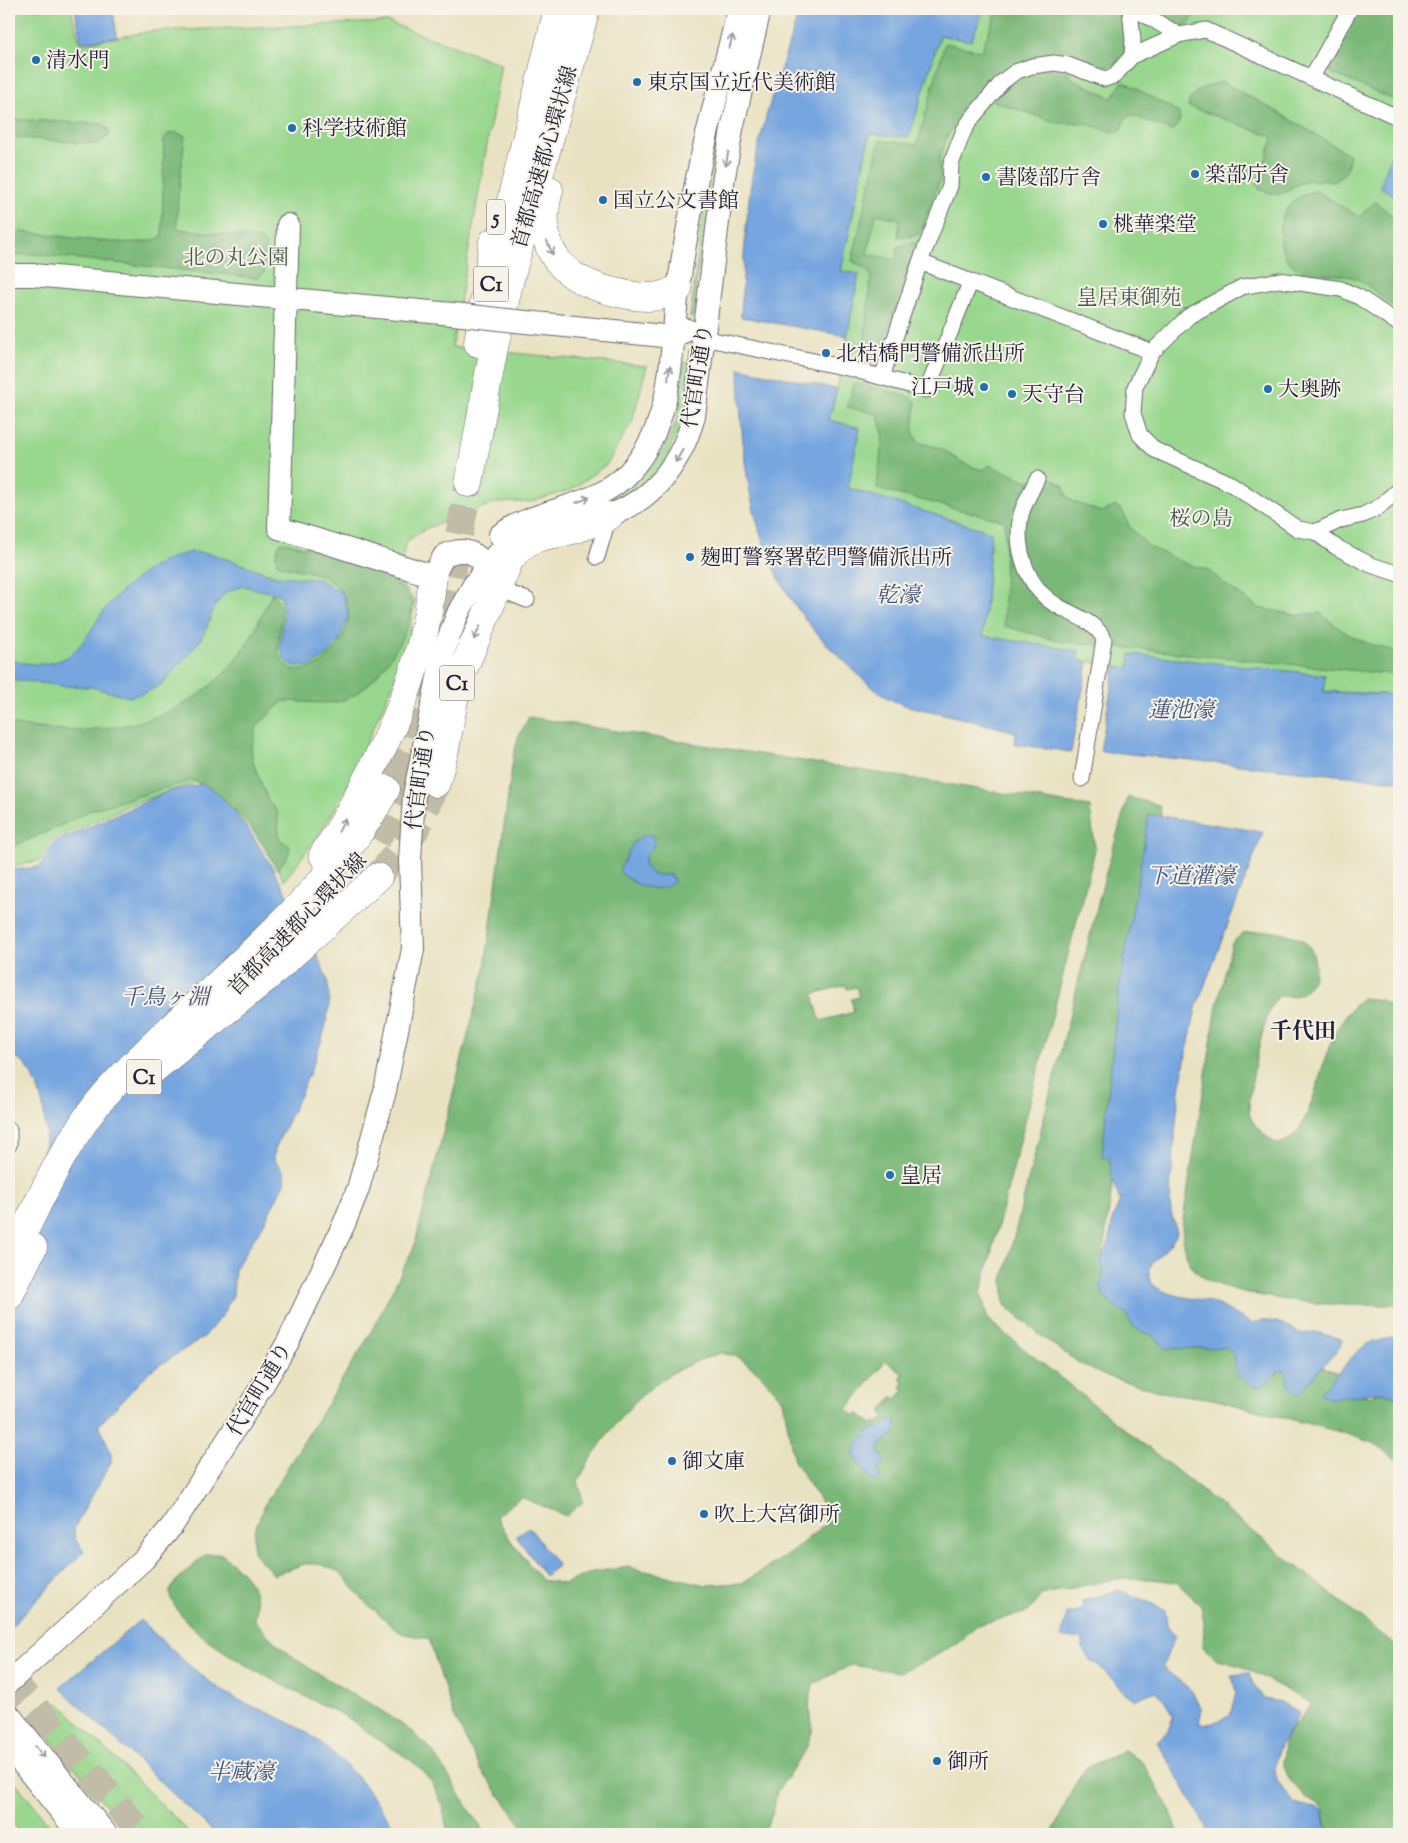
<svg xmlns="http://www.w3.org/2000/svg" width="1408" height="1843" viewBox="0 0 1408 1843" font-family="'Sorts Mill Goudy','Noto Serif JP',serif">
<rect width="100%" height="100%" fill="#f7f3e8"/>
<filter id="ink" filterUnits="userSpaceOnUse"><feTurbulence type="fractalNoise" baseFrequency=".02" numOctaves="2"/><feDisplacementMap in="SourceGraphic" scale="10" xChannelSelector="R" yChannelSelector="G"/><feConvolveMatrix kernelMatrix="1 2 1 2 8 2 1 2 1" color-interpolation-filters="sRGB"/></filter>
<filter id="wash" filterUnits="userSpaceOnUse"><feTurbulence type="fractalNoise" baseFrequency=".0096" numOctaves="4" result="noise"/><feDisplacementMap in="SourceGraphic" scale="20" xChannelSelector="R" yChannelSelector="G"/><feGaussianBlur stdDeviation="1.12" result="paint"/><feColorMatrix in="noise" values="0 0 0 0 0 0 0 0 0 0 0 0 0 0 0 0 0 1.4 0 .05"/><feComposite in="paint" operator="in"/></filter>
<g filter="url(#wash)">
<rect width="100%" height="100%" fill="#e9e2c2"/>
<path fill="#98d78d" stroke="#5d7c64" d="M9,9H71L80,44L153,31L388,22L501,64L452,347L647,366L632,422L607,464L571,490L530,502L495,503L425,529L406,542L397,579L415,601L406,655L345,791L323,829L284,881L263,840L235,805L202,780L134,803L51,841L40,861L9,867Z
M984,9H1399V695L1324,691V675L1130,654L1129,668L1078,660L1079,651L983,637L991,532L847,488L860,428L829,420L837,389L859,275L841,271L870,133L909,137L940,35L971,41Z
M744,28L704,248L697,275L693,316L690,318L707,179Z
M686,362L690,363L685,416L663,464L626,498L578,514C626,496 667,464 679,411C682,396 679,375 686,362Z
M59,1703L191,1834H130L39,1725Z
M9,1774L56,1834H21L9,1820Z"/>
<path fill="#7ab878" stroke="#4e6d5a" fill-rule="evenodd" d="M998,9H1116L1126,22V48L1116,63L1101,70L1050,57L984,98L948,134L939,160L940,180L919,235L898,237L900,219L876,214L867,254L896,260L898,246L917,243L882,347L871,363L862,364L871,275L866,269L852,261L880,140L917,145L945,43L981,51Z
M1154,9H1197L1189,24L1181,26Z
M1357,9H1399V100L1397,101L1331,73L1328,62Z
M1043,68L1069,72V77L1112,98L1123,81L1178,112L1180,118L1177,127L1172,131L1131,115L1125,119L1121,130L1116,133L1084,123H1058L993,101L1009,80Z
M1222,82L1276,111L1350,155L1346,171L1337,181L1311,180L1298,184L1281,194H1274L1260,190L1257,184L1273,139L1271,136L1188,106C1191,90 1208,85 1222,82Z
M9,119L102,124L108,129L109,136L98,144L9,137Z
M175,132L185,136L178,199L177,226L180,229L260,239L266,244L264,273L257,278L32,254L9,256V231C42,231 140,253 162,236L164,139L168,134Z
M1316,191L1359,217L1375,202L1398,220L1399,217V312C1388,303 1368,284 1357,279C1328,268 1289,285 1281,244C1280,235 1278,227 1282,218C1289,202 1299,194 1316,191Z
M854,383L910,397L916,402L913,432L918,442C926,445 938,446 945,451C958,460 967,467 984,470L989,465L1027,481L1051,478L1063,485L1067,497L1074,502L1101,512L1116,506L1122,510L1129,526L1148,546L1186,564L1208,570L1231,589L1259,608L1296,615L1320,613C1349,638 1363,643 1399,652V675L1060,641L1004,626L1005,521L877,489L883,433L877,414L847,407Z
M285,542L353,560L388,573L413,602C411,635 375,691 341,701C327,705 299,701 283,701L257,726L251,750L254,765L268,800L277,812L280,840L290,846L289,854L277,870C256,830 233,802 193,780L91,810L54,829L9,848V724C94,739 185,729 240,654C254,635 262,614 272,593C275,598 281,603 281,609C284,627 270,649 285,664C315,692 379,617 331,581C316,569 294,571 277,564L276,553L280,543Z
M529,717L1090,807L1095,850L981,1293L988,1320L1399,1648V1834H1329L1323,1808L1306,1798L1289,1779L1282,1761L1285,1737L1312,1704L1244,1667L1218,1660L1203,1647L1204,1623L1201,1605L1176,1582L1151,1579H1114L1041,1595L1028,1612L977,1625L958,1643L928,1660L899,1672L851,1665L813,1684L809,1704L813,1729L805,1751L777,1791L773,1813L763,1834H528L481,1770L453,1714L429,1639L404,1634L396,1630L364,1601L340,1572L319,1564H304L274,1575L253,1552L254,1531L265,1504L369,1336L414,1247L485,968L513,758L518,737ZM846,985L847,989L856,987L859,997L851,999L854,1012L820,1021L813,994ZM720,1353L737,1356L759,1373L783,1400L794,1461L832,1519L786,1556L742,1583L706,1585L628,1567L592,1572L565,1584L542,1580L511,1541L496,1516L521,1497L566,1516L583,1502L578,1481C603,1437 634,1392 680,1369C693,1362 707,1358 720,1353ZM886,1361L903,1374L900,1379L904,1383L901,1387L904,1390L896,1399L893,1396L881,1411L884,1416L881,1421L872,1424L858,1413L855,1416L847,1409Z
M1128,797L1159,805L1163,823L1103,1252L1106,1286L1352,1378L1354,1392L1370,1397L1389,1386L1399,1392V1461L1373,1443L1344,1433L1208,1398L1167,1393L1105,1376L1079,1363L1041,1336L1005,1305L1003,1280L1105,876Z
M1267,931C1279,932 1299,935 1307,944C1320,959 1317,986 1298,995C1293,997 1285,996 1279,996C1276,1000 1272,1004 1270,1009C1263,1024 1245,1102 1250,1116C1255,1128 1266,1137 1277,1144C1287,1142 1296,1136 1301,1126C1325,1083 1320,1035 1362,998L1381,1000L1389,1005L1399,1023V1303C1362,1311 1227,1299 1199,1274C1184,1262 1184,1244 1182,1226L1217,1005L1232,943L1243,933Z
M206,1554H222C246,1575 261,1587 255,1620C301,1681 384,1697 434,1753L485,1834H448C445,1818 442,1801 434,1787C422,1763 399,1753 377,1739C366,1732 357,1723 346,1717C300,1692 183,1644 169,1593L175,1582Z
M1124,1750L1141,1760L1170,1810L1179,1834H1052L1073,1788L1086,1768Z"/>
<path fill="#76a5df" stroke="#4c648d" d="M75,9H113L117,37L81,42Z
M800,9L829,17L832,9H984L971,41L940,35L909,137L869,134L841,271L859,274L847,336L741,317C743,270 745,223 752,177C762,120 783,64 800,9Z
M1393,150L1399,153V198L1380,187Z
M739,368L837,389L829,420L860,428L848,488L991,532L983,636L1079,651L1078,660L1088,662L1071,752L1015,744L1016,732C989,725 962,718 935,712C922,709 907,707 894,701C875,693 859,675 844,661C753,579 742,484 739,368Z
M191,552L212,554L276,576L318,579L343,593L348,616L339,641L328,655L309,667L292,665L284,659L280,645L284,614L281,595L243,586L226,592L214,607L206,630L199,642L163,683L147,692L129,697L91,687L63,686L9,679V659C35,668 64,667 82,643C91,632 97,619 106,608C129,581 156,560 191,552Z
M1130,654L1325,675L1324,692L1399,695V781L1100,751L1115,667L1129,668Z
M201,784C241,794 310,934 325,974C329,983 329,994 329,1004C326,1048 293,1108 275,1149L274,1159L284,1172L285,1182L264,1223L235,1269L233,1295L223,1314L204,1337L150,1371L99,1425L111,1452V1462L74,1528L75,1539L84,1551L9,1629V1238L41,1172L46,1132L43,1106L37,1085L26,1065L9,1053V871L41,866L53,843L164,793Z
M1149,814L1263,832L1196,1008L1179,1090L1170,1192L1171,1212L1177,1233C1171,1248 1156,1255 1151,1266C1137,1297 1199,1297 1213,1303C1227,1308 1238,1317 1251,1323C1269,1318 1285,1322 1300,1334L1315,1332L1342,1339L1340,1347L1298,1394L1290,1387L1287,1374L1283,1370C1273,1372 1268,1389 1255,1386C1249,1385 1243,1378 1237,1376L1234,1355L1226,1347L1167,1349L1152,1335L1142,1332L1133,1326L1126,1314L1113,1306L1102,1294L1101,1286L1104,1273L1101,1259L1110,1241L1112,1220L1120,1201L1112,1177L1109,1157H1102L1118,994Z
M646,834L654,837V845L646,855L644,865L653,875H671L675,881C658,896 634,886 619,871L633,843Z
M1399,1336V1397L1382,1392L1331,1399L1320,1393L1356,1353L1367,1344Z
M893,1418L897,1422L895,1434L884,1442L879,1450L885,1462L878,1469L880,1478L878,1481H872L853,1454L859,1442L873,1428H880Z
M529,1527L558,1566L545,1576L516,1536Z
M1118,1590C1134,1596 1150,1602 1165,1610L1167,1625L1175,1636L1162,1667L1191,1690L1202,1709L1199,1723L1210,1724L1230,1716L1236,1693L1232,1675L1250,1673L1252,1682L1264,1699L1281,1702L1299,1713C1290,1733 1266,1757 1278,1781C1282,1788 1289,1796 1294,1803L1323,1810L1326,1827L1324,1834H1210L1157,1741L1168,1731L1173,1717L1165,1701L1155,1691L1135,1700L1124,1692L1098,1665L1091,1662L1083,1650L1081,1638H1061L1067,1613H1076L1083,1607L1082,1601Z
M140,1620C166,1644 193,1671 223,1691C243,1704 267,1711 288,1722C336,1746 371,1790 398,1834H216L60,1688Z"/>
</g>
<g filter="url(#ink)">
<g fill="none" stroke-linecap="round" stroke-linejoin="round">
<path stroke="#c1bca7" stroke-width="28" stroke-dasharray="28 14" stroke-linecap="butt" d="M436,658L469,483
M392,776L405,739L418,683
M376,840L403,793L416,757
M378,877L416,829L436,783
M9,1677L142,1834"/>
<defs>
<path id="street" d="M1130,9L1133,40L1132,56
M1135,9L1179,35L1206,30L1399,118
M1312,77L1350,9
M920,262L1152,352
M1399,324L1359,297L1341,289L1279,280L1242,287L1189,316L1152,352L1135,387L1133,413L1140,435L1155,450L1231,484L1298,529L1315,532L1336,547L1371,565L1399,574
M703,338L852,369
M859,371L927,390L970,283
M882,377L920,262L950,186L951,164L964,130L972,118L1002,82L1015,72L1032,66L1054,63L1068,65L1105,79L1114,76L1132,56L1179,35
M1037,479C1032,490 1024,503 1021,515C1014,548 1027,589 1058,606C1074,616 1095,621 1104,639L1082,779
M1315,532L1341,520L1363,515L1379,507L1399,489
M597,557L609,516
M497,588L527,600
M9,1130V1145"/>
<path id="secondary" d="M288,225L279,528L433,576L444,556C460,547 477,550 486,568
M9,275H33L463,315
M516,321L673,337L687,330
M593,520C647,508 680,468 694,416L722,189L732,129L760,9
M500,535C538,507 596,509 629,472C675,422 670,353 678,290C683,253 690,215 697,178C709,121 725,65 739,9
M9,1682L144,1559L172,1526L261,1388L288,1342L344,1224L358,1189L385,1091L413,949L410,860L414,795L443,653L458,613L473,586L496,555L520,534
M9,1715L106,1834
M9,1747L79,1834"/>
<path id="highway" d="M549,190C533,250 562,281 619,293C642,298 657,300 678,289
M496,262L558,9
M478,343L493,242
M469,483L494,347L510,279L586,9
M436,783L445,749L457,684L509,561C529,532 545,538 576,529C587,525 598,521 609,516
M323,855C338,833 351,810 363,786C399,720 426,652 433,576
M143,1078L265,979L378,877
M9,1262C39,1203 65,1138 110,1089C202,988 320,911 386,789
M9,1296L33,1247"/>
</defs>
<use href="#street" stroke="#68656a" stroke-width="17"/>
<use href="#secondary" stroke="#68656a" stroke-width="24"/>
<use href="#highway" stroke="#68656a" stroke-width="29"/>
<use href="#street" stroke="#fff" stroke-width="15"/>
<use href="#secondary" stroke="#fff" stroke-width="22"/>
<use href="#highway" stroke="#fff" stroke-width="28"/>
<defs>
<path id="secondary-bridge" d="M463,315L516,321"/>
</defs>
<use href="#secondary-bridge" stroke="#68656a" stroke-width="24" stroke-linecap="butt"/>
<use href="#secondary-bridge" stroke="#fff" stroke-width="22"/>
</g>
<defs><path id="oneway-shaft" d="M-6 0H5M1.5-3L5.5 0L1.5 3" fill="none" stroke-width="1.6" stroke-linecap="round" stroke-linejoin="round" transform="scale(1.25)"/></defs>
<g stroke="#9c9ca7">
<use href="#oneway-shaft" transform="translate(731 42) rotate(-76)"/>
<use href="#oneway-shaft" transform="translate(727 159) rotate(100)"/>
<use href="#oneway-shaft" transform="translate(550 248) rotate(66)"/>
<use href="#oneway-shaft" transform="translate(669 373) rotate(-83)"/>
<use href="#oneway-shaft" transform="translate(679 456) rotate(120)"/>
<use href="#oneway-shaft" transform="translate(583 500) rotate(-22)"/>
<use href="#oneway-shaft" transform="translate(477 633) rotate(115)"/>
<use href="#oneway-shaft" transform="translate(342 825) rotate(-62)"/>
<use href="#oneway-shaft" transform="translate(40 1752) rotate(51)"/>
</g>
</g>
<g fill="#1f6fb2" stroke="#f7f3e8" stroke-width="2">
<circle cx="36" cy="60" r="5"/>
<circle cx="637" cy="82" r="5"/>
<circle cx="292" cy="128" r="5"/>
<circle cx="1195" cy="174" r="5"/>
<circle cx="986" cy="177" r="5"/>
<circle cx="603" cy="200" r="5"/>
<circle cx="1103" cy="224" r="5"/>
<circle cx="826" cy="353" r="5"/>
<circle cx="984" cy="387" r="5"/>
<circle cx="1268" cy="389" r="5"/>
<circle cx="1012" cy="394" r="5"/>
<circle cx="690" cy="557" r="5"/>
<circle cx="890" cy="1175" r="5"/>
<circle cx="672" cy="1461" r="5"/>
<circle cx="704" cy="1514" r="5"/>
<circle cx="937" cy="1761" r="5"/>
</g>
<g text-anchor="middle" stroke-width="4" stroke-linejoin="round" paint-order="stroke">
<g fill="#f7f3e8" stroke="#62616f" stroke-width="1">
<rect x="487" y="199.5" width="18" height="35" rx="4"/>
<rect x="473.5" y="266.5" width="35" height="35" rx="4"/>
<rect x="439.5" y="665.5" width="35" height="35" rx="4"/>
<rect x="126.5" y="1059.5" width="35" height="35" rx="4"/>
</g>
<g font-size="20" font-weight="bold" fill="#22223b">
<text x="496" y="224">5</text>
<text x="491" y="291">C1</text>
<text x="457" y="690">C1</text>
<text x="144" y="1084">C1</text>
</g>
<g font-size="21" fill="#22223b" stroke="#f7f3e8" text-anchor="start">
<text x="46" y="67">清水門</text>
<text x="647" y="89">東京国立近代美術館</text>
<text x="302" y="135">科学技術館</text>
<text x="1205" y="181">楽部庁舎</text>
<text x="996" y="184">書陵部庁舎</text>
<text x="613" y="207">国立公文書館</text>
<text x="1113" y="231">桃華楽堂</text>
<text x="836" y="360">北桔橋門警備派出所</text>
<text x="974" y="394" text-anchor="end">江戸城</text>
<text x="1278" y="396">大奥跡</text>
<text x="1022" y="401">天守台</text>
<text x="700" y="564">麹町警察署乾門警備派出所</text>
<text x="900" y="1182">皇居</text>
<text x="682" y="1468">御文庫</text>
<text x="714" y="1521">吹上大宮御所</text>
<text x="947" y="1768">御所</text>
</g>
<g font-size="21" fill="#22223b" stroke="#f7f3e8">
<text transform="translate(544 157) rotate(-74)" y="7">首都高速都心環状線</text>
<text transform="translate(697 376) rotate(-81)" y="7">代官町通り</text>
<text transform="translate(420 778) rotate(-82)" y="7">代官町通り</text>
<text transform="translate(297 924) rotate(-46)" y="7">首都高速都心環状線</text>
<text transform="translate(259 1389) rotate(-59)" y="7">代官町通り</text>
</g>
<g font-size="21" fill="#455854" stroke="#f7f3e8">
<text x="236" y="264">北の丸公園</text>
<text x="1129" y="304">皇居東御苑</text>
<text x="1201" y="525">桜の島</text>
</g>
<g font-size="22" font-style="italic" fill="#44567d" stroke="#f7f3e8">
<text x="898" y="602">乾濠</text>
<text x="1181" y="717">蓮池濠</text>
<text x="1191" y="883">下道灌濠</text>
<text x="165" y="1004">千鳥ヶ淵</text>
<text x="241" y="1779">半蔵濠</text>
</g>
<g font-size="22" font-weight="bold" fill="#22223b" stroke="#f7f3e8">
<text x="1303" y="1038">千代田</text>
</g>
</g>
<rect width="1408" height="1843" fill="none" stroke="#f7f3e8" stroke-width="30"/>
</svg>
